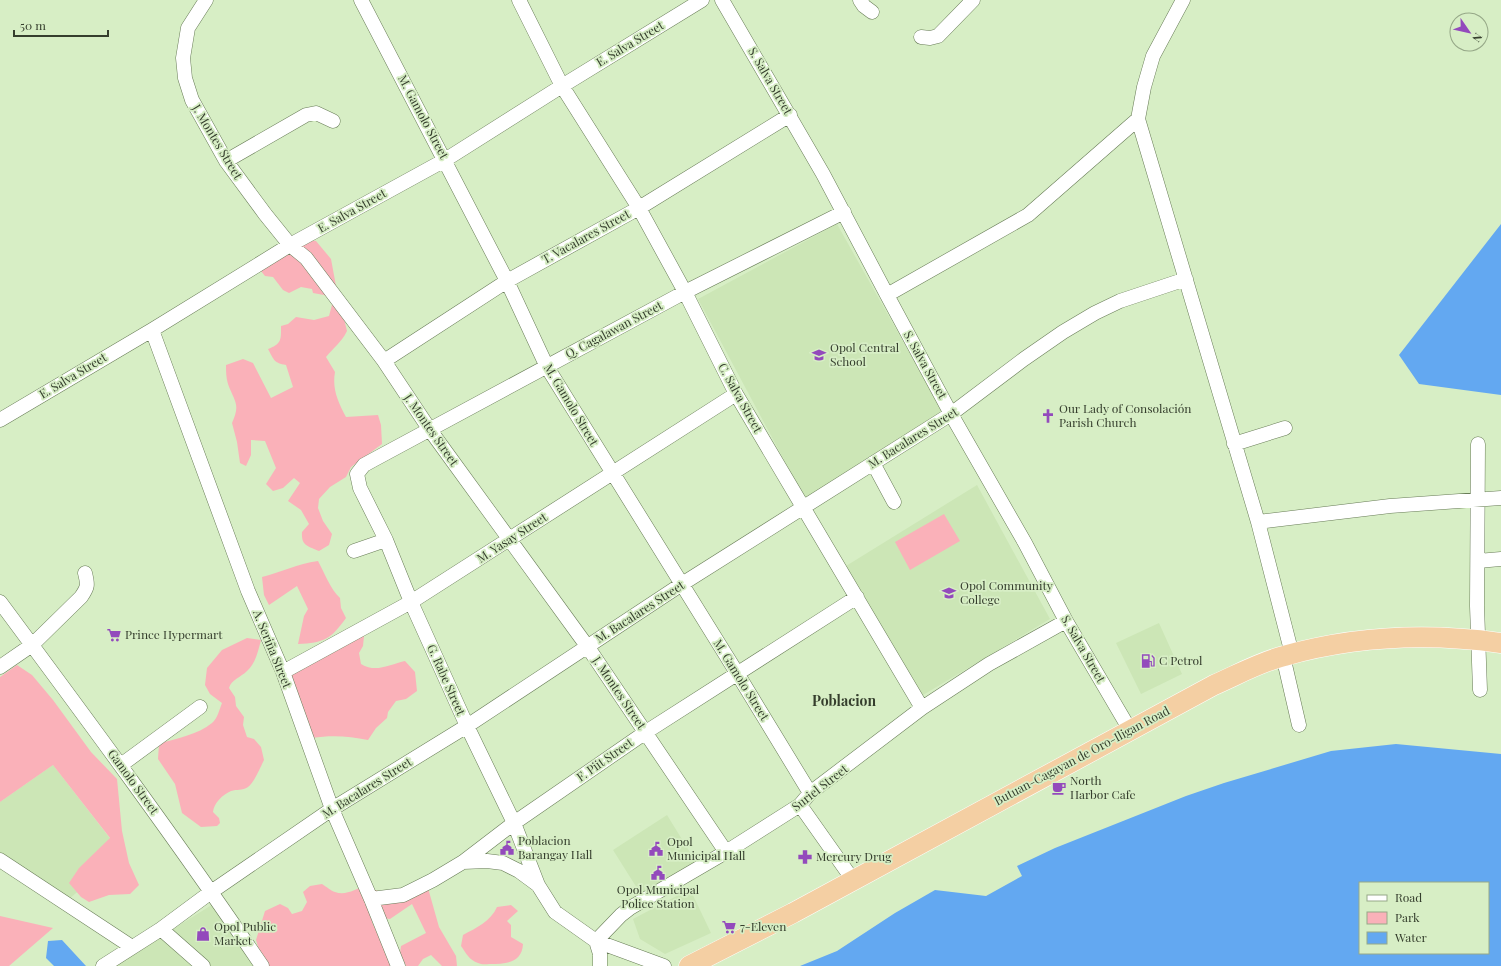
<svg xmlns="http://www.w3.org/2000/svg" width="1501" height="966" viewBox="0 0 1501 966" font-family="'Playfair Display',serif">
<rect width="100%" height="100%" fill="#d7eec5"/>
<path fill="#cce6b6" d="M837,224L942,411L806,501L698,299Z
M977,485L1050,619L923,695L846,566Z
M1159,623L1182,674L1141,694L1116,643Z
M53,765L122,854L69,899L0,856V802Z
M667,815L696,862L642,896L613,850Z
M690,889L711,933L665,954L640,939L633,919Z
M218,901L261,966H114Z"/>
<path fill="#fab1b9" d="M307,240L316,241L331,259L336,286L347,331C341,343 334,347 326,357L335,372C332,389 338,402 346,417L378,415L381,425L382,444L351,467L346,477L330,487L319,499L318,508L323,521L332,534L329,545L319,551C308,546 301,546 302,532L309,524L301,510L288,501L300,483L294,478L283,488L273,491L266,484L276,468L265,441L251,440V455L246,466L240,463L237,442L232,423C241,404 234,401 228,384C226,378 226,371 226,365L243,359L253,363L271,398L293,387L286,365C274,363 274,360 268,349C282,344 281,339 281,326L288,324L296,317L314,320L329,316L332,305L331,299L324,295L313,293L312,289L301,287L289,293L283,290L273,277L265,276L261,271Z
M944,514L960,541L910,570L895,542Z
M318,561C324,572 331,590 340,598L341,608L346,618C331,639 324,643 298,644L304,616L308,609L297,586L269,605L264,595L262,577C282,572 297,564 318,561Z
M352,629L364,636L363,646L359,653L361,664C376,673 388,665 405,661L415,672L417,691L406,699L396,701L388,712L387,718L376,728L368,740C349,736 331,735 312,738L289,672L311,649Z
M247,638L261,640C258,651 256,663 247,671C241,677 231,680 229,688L235,697L236,706L244,717L243,725L247,737L254,739L261,747L264,760C261,766 254,783 248,787C242,791 237,789 231,791C222,795 214,803 213,812L219,818L220,823L217,826L201,827L182,813L175,784L158,759L159,744C176,738 198,735 212,723C218,718 219,710 222,703L210,694L205,685L207,668L222,650Z
M17,665L32,675L53,700L91,752L117,779L122,831L129,863L139,885L130,894L109,895L89,902L81,897L69,883L79,868L110,838L53,765L0,802V677Z
M322,884C327,887 331,891 335,892C346,896 356,889 366,885L375,890L385,893L428,888L439,927L456,956L457,966H442L431,955L423,959L418,966H406L400,953L401,946L426,933L412,904L390,919L382,918L372,922L392,966H266L259,950L256,940L265,911L280,904L288,908L292,914L302,911L307,902L303,892L310,886Z
M511,905L518,911L507,921L511,925V937L523,944C522,963 506,964 490,964C487,964 482,965 478,963C469,960 466,953 461,946L463,935C476,928 491,921 497,907Z
M0,916L53,928L9,966H0Z"/>
<path fill="#63a8f1" fill-rule="evenodd" d="M1501,224V395L1419,384L1399,355Z
M1396,744L1501,754V966H800L837,951L895,913L935,890L986,896L1022,876L1017,866L1055,848L1186,796L1224,783L1331,751ZM1360,883H1488V953H1360Z
M62,940L86,966H54L46,958L48,941Z"/>
<g fill="none" stroke-linecap="round" stroke-linejoin="round">
<defs>
<path id="minor" d="M206,0L188,28L183,58L185,78L192,100L226,161L265,214L290,245L306,258L384,361L430,430L587,646L726,852
M361,0L507,281L547,367L737,673L810,793
M519,0L562,86L639,208L685,292L736,394L922,708
M722,0L823,174L887,295L951,414L1025,543L1066,621L1130,730
M860,0L864,6L872,12
M1183,0L1153,56L1144,87L1138,119L1258,522L1292,654
M921,37L930,38L938,36L973,0
M226,161L306,115L316,113L333,121
M887,295L1028,215L1138,119
M152,330L248,591L283,672L332,809L371,899L398,966
M384,361L507,281L639,208L790,115
M0,420L152,330L290,245L445,160L562,86L702,0
M1234,444L1285,428
M1478,444L1477,606L1480,690
M873,463L894,502
M1258,522L1390,506L1501,498
M354,551L386,540
M1478,561L1501,559
M0,602C89,722 178,842 262,966
M1283,656L1299,725
M0,667L32,645L81,597C88,587 88,585 85,573
M283,672L411,602L736,394
M121,765L200,707
M800,805L853,880
M0,860L132,947
M463,862L487,861L503,863L519,871L538,885L555,912L596,941L664,966
M538,885L514,823L467,726L411,602L386,540L360,488L357,474L364,465L375,459L685,292L844,212
M371,899L403,895L433,880L463,862L514,823L646,732L857,597
M161,929L203,966
M103,966L161,929L211,892L332,809L467,726L682,584L951,414L1024,359L1063,332L1095,313L1120,301L1186,279
M600,966V954L596,941L621,915L630,908L726,852L800,805L810,793L922,708L989,664L1066,621"/>
<path id="highway" d="M689,966L793,913L1214,685C1237,675 1260,662 1284,656C1355,636 1429,633 1501,643"/>
</defs>
<use href="#minor" stroke="#687c57" stroke-width="15"/>
<use href="#highway" stroke="#fff" stroke-width="21"/>
<use href="#minor" stroke="#fff" stroke-width="14"/>
<use href="#highway" stroke="#f4cfa3" stroke-width="20"/>
</g>
<defs>
<symbol id="school-bare" viewBox="-9 -9 18 18"><path d="M0-5L7-2L0 1L-7-2ZM-4 1L0 2.5L4 1V4Q0 6-4 4Z" fill="#934abc" stroke="#d7eec5" stroke-width="2.5" paint-order="stroke"/></symbol>
<symbol id="church-bare" viewBox="-9 -9 18 18"><path d="M-1.2-6h2.4v3.5h3.3v2.4h-3.3V6h-2.4V-.1h-3.3v-2.4h3.3Z" fill="#934abc" stroke="#d7eec5" stroke-width="2.5" paint-order="stroke"/></symbol>
<symbol id="university-bare" viewBox="-9 -9 18 18"><path d="M0-5L7-2L0 1L-7-2ZM-4 1L0 2.5L4 1V4Q0 6-4 4Z" fill="#934abc" stroke="#d7eec5" stroke-width="2.5" paint-order="stroke"/></symbol>
<symbol id="supermarket-bare" viewBox="-9 -9 18 18"><path d="M-6-5.5h2.5l.6 2H6L4.5 2H-2.5L-4.4-4H-6ZM-1.5 3.2a1.3 1.3 0 1 0 .1 0ZM3 3.2a1.3 1.3 0 1 0 .1 0Z" fill="#934abc" stroke="#d7eec5" stroke-width="2.5" paint-order="stroke"/></symbol>
<symbol id="fuel-bare" viewBox="-9 -9 18 18"><path d="M-5.5-6h7V0h2V4h1.3V-2.5L3-4.5l.8-.8L6-3V5H2.5V1h-1V6h-7ZM-4.2-4.7v3.2H.2V-4.7Z" fill="#934abc" stroke="#d7eec5" stroke-width="2.5" paint-order="stroke"/></symbol>
<symbol id="cafe-bare" viewBox="-9 -9 18 18"><path d="M-5.5-4.5H6V0H3Q3 3.5 0 3.5H-2.5Q-5.5 3.5-5.5 0ZM3-3.2v2h1.7v-2ZM-6 4.5H4V6H-6Z" fill="#934abc" stroke="#d7eec5" stroke-width="2.5" paint-order="stroke"/></symbol>
<symbol id="civic-bare" viewBox="-9 -9 18 18"><path d="M-.6-6.5H3V-4.5H.6V-3L4-1V1h2V6H-6V1h2V-1L-.6-3ZM-1.2 2.5V6h2.4V2.5Z" fill="#934abc" stroke="#d7eec5" stroke-width="2.5" paint-order="stroke"/></symbol>
<symbol id="pharmacy-bare" viewBox="-9 -9 18 18"><path d="M-2-6h4v4h4v4h-4v4h-4v-4h-4v-4h4Z" fill="#934abc" stroke="#d7eec5" stroke-width="2.5" paint-order="stroke"/></symbol>
<symbol id="shop-bare" viewBox="-9 -9 18 18"><path d="M-5-2.5h2.3a2.7 3.5 0 0 1 5.4 0H5L5.5 6h-11ZM-1.5-2.5h3a1.5 2.3 0 0 0-3 0Z" fill="#934abc" stroke="#d7eec5" stroke-width="2.5" paint-order="stroke"/></symbol>
</defs>
<g fill-rule="evenodd">
<use href="#school-bare" x="809" y="345" width="20" height="20"/>
<use href="#church-bare" x="1038" y="406" width="20" height="20"/>
<use href="#university-bare" x="939" y="583" width="20" height="20"/>
<use href="#supermarket-bare" x="104" y="625" width="20" height="20"/>
<use href="#fuel-bare" x="1138" y="651" width="20" height="20"/>
<use href="#cafe-bare" x="1049" y="778" width="20" height="20"/>
<use href="#civic-bare" x="497" y="838" width="20" height="20"/>
<use href="#civic-bare" x="646" y="839" width="20" height="20"/>
<use href="#pharmacy-bare" x="795" y="847" width="20" height="20"/>
<use href="#civic-bare" x="648" y="863" width="20" height="20"/>
<use href="#supermarket-bare" x="719" y="917" width="20" height="20"/>
<use href="#shop-bare" x="193" y="924" width="20" height="20"/>
</g>
<g text-anchor="middle" stroke-width="3.5" stroke-linejoin="round" paint-order="stroke">
<g font-size="12" fill="#353e2d" stroke="#d7eec5">
<text transform="translate(630 44) rotate(-31)" y="4">E. Salva Street</text>
<text transform="translate(770 81) rotate(60)" y="4">S. Salva Street</text>
<text transform="translate(423 117) rotate(62)" y="4">M. Gamolo Street</text>
<text transform="translate(217 142) rotate(59)" y="4">J. Montes Street</text>
<text transform="translate(352 211) rotate(-29)" y="4">E. Salva Street</text>
<text transform="translate(586 237) rotate(-29)" y="4">T. Vacalares Street</text>
<text transform="translate(614 330) rotate(-28)" y="4">Q. Cagalawan Street</text>
<text transform="translate(925 365) rotate(61)" y="4">S. Salva Street</text>
<text transform="translate(73 376) rotate(-31)" y="4">E. Salva Street</text>
<text transform="translate(740 398) rotate(61)" y="4">C. Salva Street</text>
<text transform="translate(571 405) rotate(59)" y="4">M. Gamolo Street</text>
<text transform="translate(431 430) rotate(55)" y="4">J. Montes Street</text>
<text transform="translate(913 438) rotate(-32)" y="4">M. Bacalares Street</text>
<text transform="translate(512 538) rotate(-33)" y="4">M. Yasay Street</text>
<text transform="translate(640 612) rotate(-33)" y="4">M. Bacalares Street</text>
<text transform="translate(272 649) rotate(68)" y="4">A. Seriña Street</text>
<text transform="translate(1083 649) rotate(60)" y="4">S. Salva Street</text>
<text transform="translate(446 680) rotate(66)" y="4">G. Rabe Street</text>
<text transform="translate(741 680) rotate(58)" y="4">M. Gamolo Street</text>
<text transform="translate(619 693) rotate(56)" y="4">J. Montes Street</text>
<text transform="translate(1082 756) rotate(-28)" y="4">Butuan-Cagayan de Oro-Iligan Road</text>
<text transform="translate(605 760) rotate(-35)" y="4">F. Piit Street</text>
<text transform="translate(133 782) rotate(54)" y="4">Gamolo Street</text>
<text transform="translate(367 788) rotate(-32)" y="4">M. Bacalares Street</text>
<text transform="translate(820 788) rotate(-38)" y="4">Suriel Street</text>
</g>
<g font-size="12" fill="#353e2d" stroke="#d7eec5" text-anchor="start">
<text x="830" y="352">Opol Central<tspan x="830" dy="14">School</tspan></text>
<text x="1059" y="413">Our Lady of Consolación<tspan x="1059" dy="14">Parish Church</tspan></text>
<text x="960" y="590">Opol Community<tspan x="960" dy="14">College</tspan></text>
<text x="125" y="639">Prince Hypermart</text>
<text x="1159" y="665">C Petrol</text>
<text x="1070" y="785">North<tspan x="1070" dy="14">Harbor Cafe</tspan></text>
<text x="518" y="845">Poblacion<tspan x="518" dy="14">Barangay Hall</tspan></text>
<text x="667" y="846">Opol<tspan x="667" dy="14">Municipal Hall</tspan></text>
<text x="816" y="861">Mercury Drug</text>
<text x="658" y="894" text-anchor="middle">Opol Municipal<tspan x="658" dy="14">Police Station</tspan></text>
<text x="214" y="931">Opol Public<tspan x="214" dy="14">Market</tspan></text>
<text x="740" y="931">7-Eleven</text>
</g>
<g font-size="14" font-weight="bold" fill="#353e2d" stroke="#d7eec5">
<text x="844" y="706">Poblacion</text>
</g>
</g>
<rect x="1359" y="882" width="130" height="72" fill="#d7eec5" stroke="#96a888"/>
<rect x="1367" y="895" width="20" height="6" fill="#ffffff" stroke="#96a888"/>
<text x="1395" y="902" font-size="12" fill="#353e2d">Road</text>
<rect x="1367" y="912" width="20" height="12" fill="#fab1b9" stroke="#96a888"/>
<text x="1395" y="922" font-size="12" fill="#353e2d">Park</text>
<rect x="1367" y="932" width="20" height="12" fill="#63a8f1" stroke="#96a888"/>
<text x="1395" y="942" font-size="12" fill="#353e2d">Water</text>
<g transform="translate(1469 32) rotate(124)"><circle r="19" fill="#d7eec5" stroke="#96a888"/>
<path d="M0-3L7 15L0 10L-7 15Z" fill="#934abc"/>
<text y="-6" font-size="11" font-weight="bold" text-anchor="middle" fill="#353e2d">N</text>
</g>
<path d="M14 30v6h94v-6" fill="none" stroke="#353e2d" stroke-width="2"/>
<text x="20" y="30" font-size="12" fill="#353e2d" stroke="#d7eec5" stroke-width="3" paint-order="stroke">50 m</text>
</svg>
